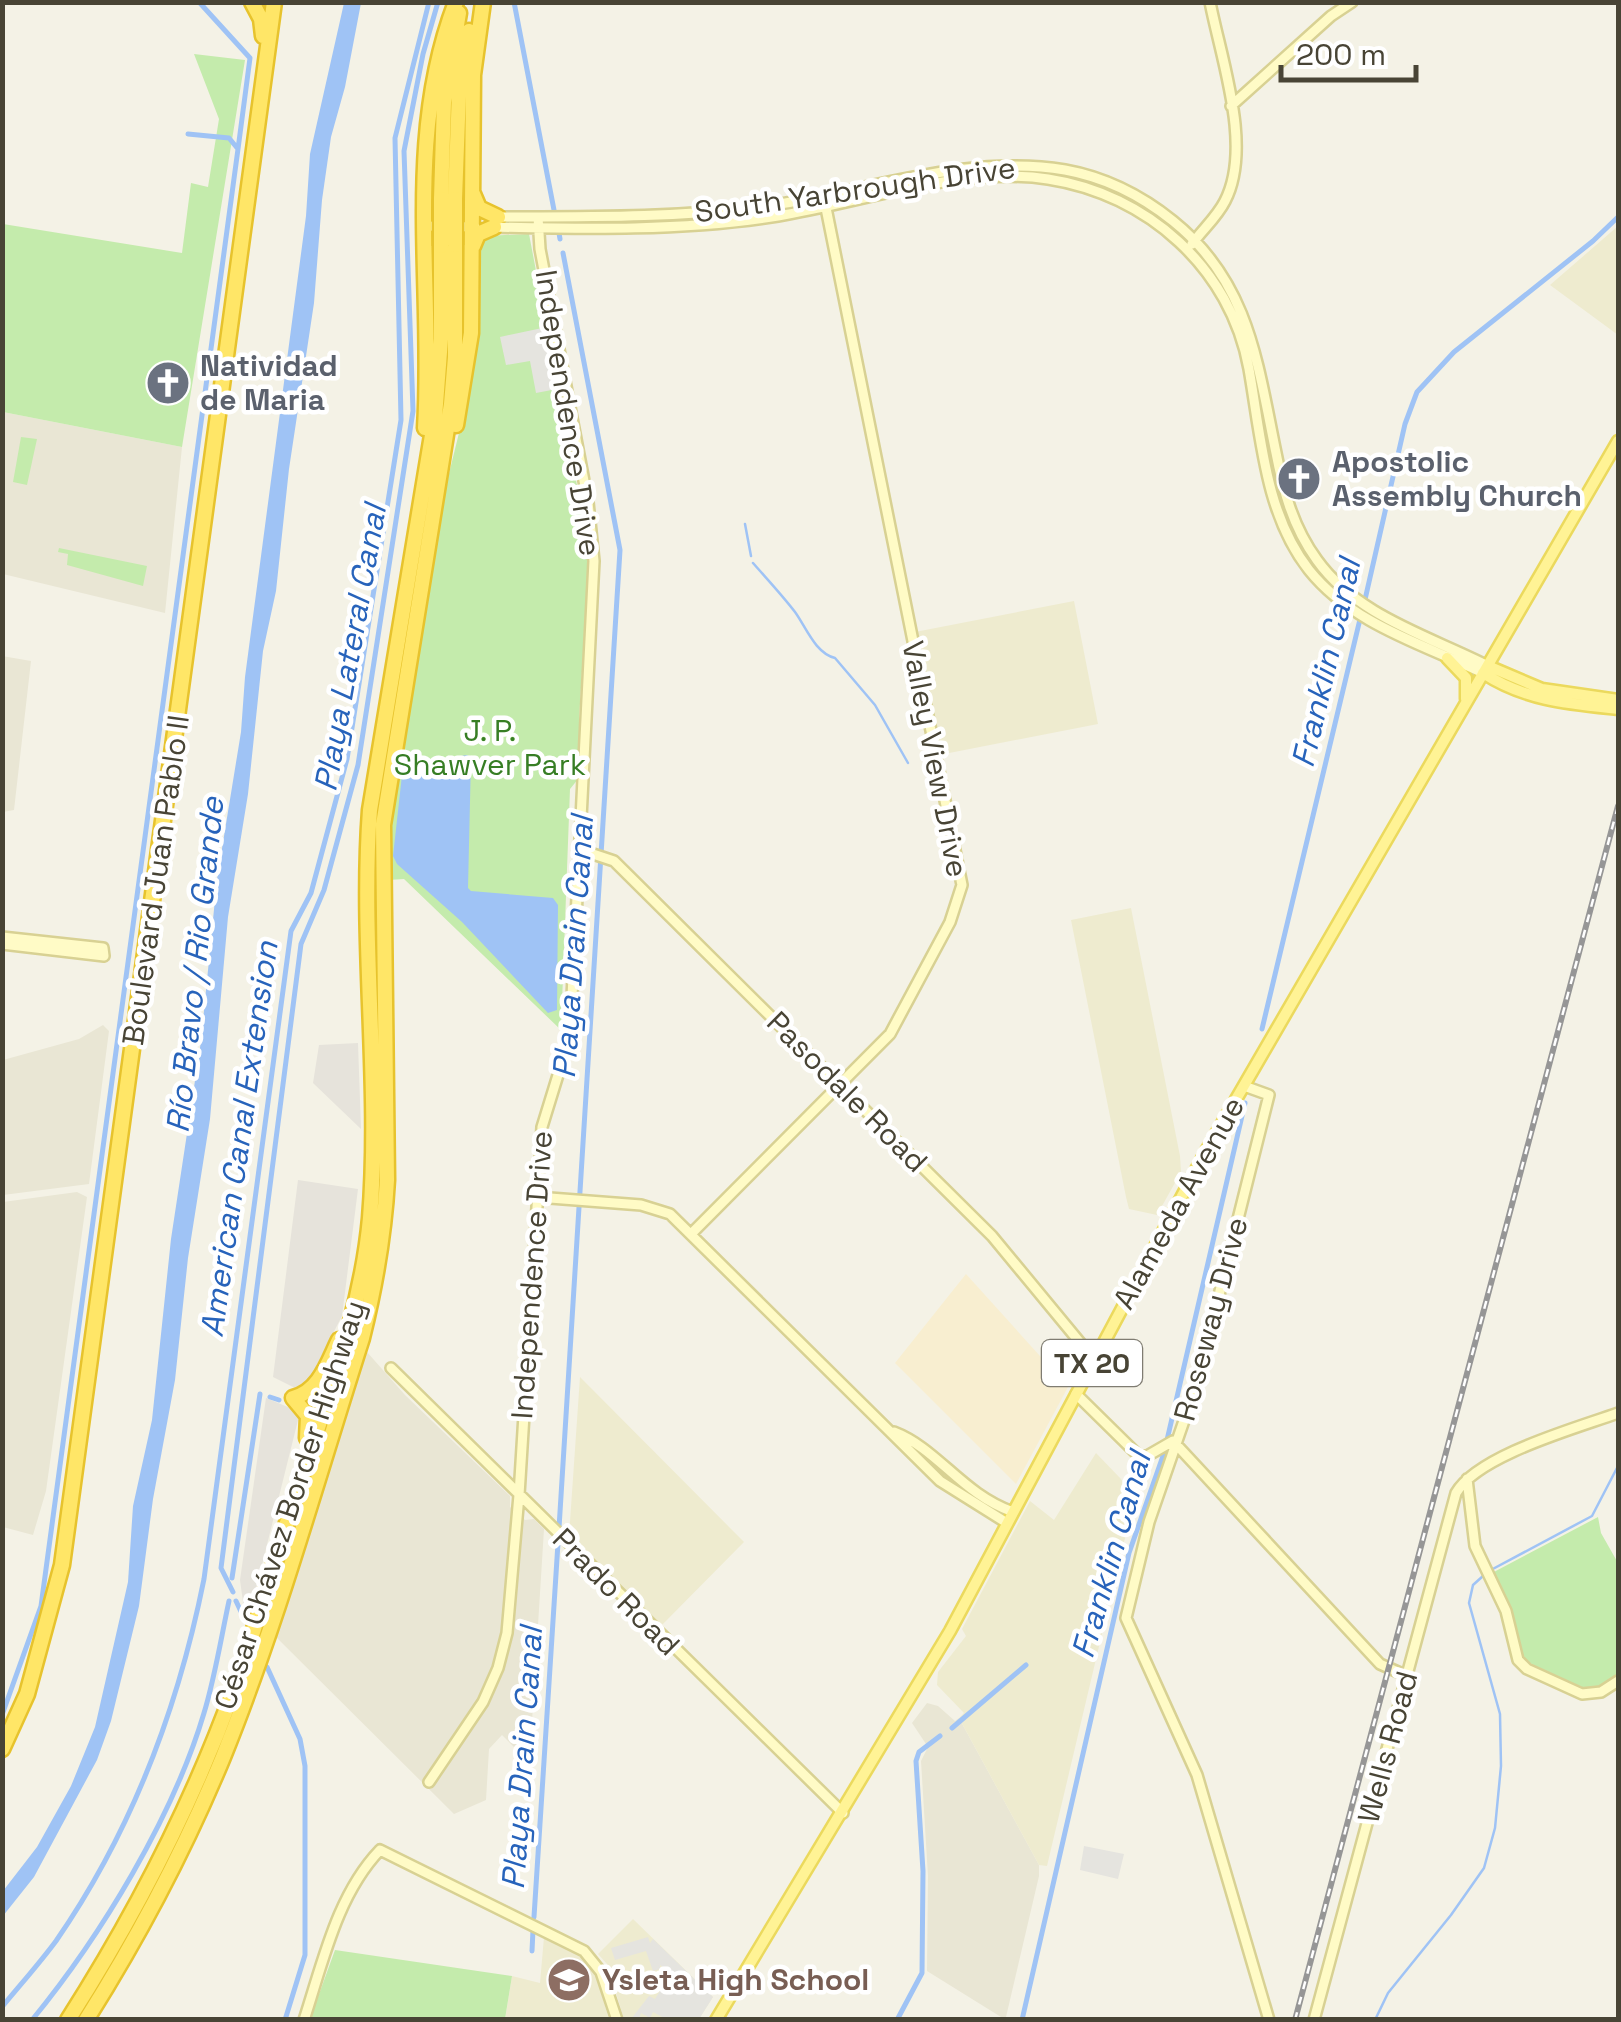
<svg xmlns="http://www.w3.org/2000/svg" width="1621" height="2022" viewBox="0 0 1621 2022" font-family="'Space Grotesk',sans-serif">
<rect width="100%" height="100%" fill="#f4f2e6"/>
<path fill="#e9e6d4" d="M3,412L182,447L165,613L3,574Z
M2,656L31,661L14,810L3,812Z
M103,1025L109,1031L89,1184L3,1195V1060L79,1039Z
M77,1192L87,1197L46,1491L33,1535L3,1527V1202Z
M367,1352L405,1395L510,1496V1507L525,1520L534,1519L544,1529L529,1769H526L519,1752L502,1735L489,1749L486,1800L454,1814L274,1635Z
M927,1703L938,1706L955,1721L959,1718L1039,1865V1876L1006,2017H1001L927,1971L928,1876L921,1761L928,1747L912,1723Z"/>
<path fill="#f8eed0" d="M966,1274L1068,1387L1016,1484L895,1363Z"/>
<path fill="#e6e3db" d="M358,1043L361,1129L313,1083L319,1045Z
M298,1180L358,1189L342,1316L309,1380L297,1389L273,1377Z
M266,1398L300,1412L251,1609H244L240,1580Z"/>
<path fill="#eeebcf" d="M1618,226V335L1550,285Z
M1074,601L1098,724L939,755L915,632Z
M1131,908L1180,1156L1181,1172L1157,1215L1129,1209L1126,1197L1071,920Z
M580,1377L744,1542L660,1627L569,1536Z
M1096,1453L1121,1479L1130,1495L1138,1498L1123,1545L1047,1866L1039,1865L959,1718L964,1713L937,1685L938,1672L966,1636L962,1629L1030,1501L1054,1520Z
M633,1919L713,1997L699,2019H624L607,1964L598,1954Z
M544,1937L579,1955L589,1965L596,1976L609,2019L505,2020L512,1976L540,1983Z"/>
<path fill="#c4ebac" d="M194,54L245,60L182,447L3,412V224L182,253L191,183L208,187L219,119Z
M529,234L587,538L588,574L579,720V778L570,789L561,1030L404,879L388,880L390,825L442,502L472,380L479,241L485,236Z
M21,437L37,439L27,485L13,482Z
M59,548L147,566L143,586L67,565L68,554L58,552Z
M1598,1517L1601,1533L1618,1563V1676C1606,1686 1596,1691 1580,1689L1522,1659L1511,1614L1492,1573Z
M335,1950L512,1976L505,2019H310Z"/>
<path fill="#e5e4df" d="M547,327L557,389L536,393L530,361L506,365L500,337Z
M1084,1846L1124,1854L1118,1879L1080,1870Z
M648,1937L650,1943L653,1939L713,1997L699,2019H666L653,2012L650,2018L641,2013L639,2019H631L649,1996L655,1999L667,1980L663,1976L667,1970L660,1965V1969L653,1971L646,1951L615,1960L611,1948Z"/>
<path fill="#9fc3f5" d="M344,3H361L345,87L331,137L322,200L314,303L289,469L276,591L263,651L248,794L228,917L210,1119L188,1258L175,1380L153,1499L139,1606L111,1721L97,1760L34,1877L3,1916V1891L37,1847L71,1786L95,1727L128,1582L133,1506L152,1420L171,1239L201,1041L217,879L241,732L245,677L306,216L310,154Z
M467,755L471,758L468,888L471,891L553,898L558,905L557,1010L548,1013L462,922L397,864L393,856L403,766Z"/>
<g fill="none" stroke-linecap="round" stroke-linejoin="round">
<path stroke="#9fc3f5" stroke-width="2.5" d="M745,524L751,556
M753,563C767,579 782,595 795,612C806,627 815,653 835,658L875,705L908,763
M1489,1571L1592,1516L1618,1466
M1375,2020L1388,1993L1451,1915L1484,1868L1495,1828L1501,1766L1500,1714L1469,1603L1473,1585L1483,1576"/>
<path stroke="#9fc3f5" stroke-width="5" d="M199,2L250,58L238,149
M514,2L554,210
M559,233L560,239
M1364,604L1405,424L1417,392L1454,352L1593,241L1618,217
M1262,1029L1361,615
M270,1397L279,1400
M559,1528L620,550L563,253
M232,1578L260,1394
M233,1592L221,1568L301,944L324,890L358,765L413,411L404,151L423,54L438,2
M236,1601L243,1616
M267,1667L300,1739L305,1766V1955L285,2020
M2,1715L41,1606L238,149L229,138L188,134
M952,1728L1026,1665
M534,1917L558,1543
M532,1951L533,1930
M2,2007C20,1985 39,1964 56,1941C132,1831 178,1709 204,1579L291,931L311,893L347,759L401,420L395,138L429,2
M32,2020C101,1936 173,1817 204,1713C215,1677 221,1638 229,1601
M897,2020L922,1973L923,1871L916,1761L919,1752L940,1736
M1022,2020L1129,1553L1164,1453L1245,1103"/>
<defs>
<path id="secondary" d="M1231,106L1331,16L1352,2
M496,217C588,217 682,218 774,205C870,190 967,154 1065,170C1104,177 1142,196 1173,221C1248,281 1257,360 1275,448C1283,489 1292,526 1317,560C1357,616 1429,636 1488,666
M423,226L475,227
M491,227C586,229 684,231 778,216C864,202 961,166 1048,179C1147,194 1231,268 1249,369C1261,437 1265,514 1309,570C1353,625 1423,644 1483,673
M1192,244C1203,229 1217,217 1225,201C1253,147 1221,59 1210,2
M581,850L614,861L992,1236L1087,1351L1096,1356
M2,937L103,948L104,956L2,944
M1244,1086L1269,1095L1197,1383L1149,1522L1126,1618L1197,1775L1269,2020
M537,1197L641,1205L670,1214L940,1481L1007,1523
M692,1233L890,1034L950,922L962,885L825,203
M391,1368L843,1813
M1076,1394L1139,1456H1147L1173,1441L1380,1664L1407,1676
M894,1432C938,1449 962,1494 1013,1512
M1467,1479L1475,1546L1506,1611L1518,1660L1527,1669L1582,1694L1601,1692L1618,1681
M429,1782L483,1702L498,1668L507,1633L519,1495L542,1127L570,1036L594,561L588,502L540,249L538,217
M304,2020C323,1962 337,1895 380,1850L584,1951L601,1972L617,2020
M1314,2020L1456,1493C1478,1455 1577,1428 1618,1413"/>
<path id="primary" d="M1447,658L1466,678V699
M1488,666L1542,689L1618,700
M1483,673C1526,701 1570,704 1618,709
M716,2020L950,1631L1206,1151L1618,441"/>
<path id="highway" d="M252,2L261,19L263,36
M473,194L479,208L498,217
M441,199L444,102L459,13
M455,199L459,92L469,31
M473,246L478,234L494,227
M456,425L471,333L473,75L483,2
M425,428C434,284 403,140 456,2
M307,1438L308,1416L293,1398C320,1391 328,1362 339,1340
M2,1749L27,1694L62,1565L274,2
M68,2020C135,1915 192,1805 234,1689C259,1618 279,1545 303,1473C330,1389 362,1307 370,1218C381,1083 360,945 370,810L435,417L441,339V246
M86,2020C139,1936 185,1849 223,1757C278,1621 317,1478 362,1338C375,1286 384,1234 387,1180L383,825L451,404L455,357V245"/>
</defs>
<use href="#secondary" stroke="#d8d193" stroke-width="14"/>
<use href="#primary" stroke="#ebd95d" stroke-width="15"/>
<use href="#highway" stroke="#e7c32d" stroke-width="19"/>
<use href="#secondary" stroke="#fffbc6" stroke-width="9"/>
<use href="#primary" stroke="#fff395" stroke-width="10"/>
<use href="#highway" stroke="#ffe667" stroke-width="14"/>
<defs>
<path id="rail" d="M1295,2020L1618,806"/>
</defs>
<use href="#rail" stroke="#969696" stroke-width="6"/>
<use href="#rail" stroke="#fff" stroke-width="2.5" stroke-dasharray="8" stroke-linecap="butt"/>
<defs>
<path id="highway-bridge" d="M455,245V199
M441,246V199"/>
</defs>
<use href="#highway-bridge" stroke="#e7c32d" stroke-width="19" stroke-linecap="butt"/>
<use href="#highway-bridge" stroke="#ffe667" stroke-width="14"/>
</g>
<defs>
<symbol id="church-disc" viewBox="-11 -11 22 22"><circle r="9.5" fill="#6b7280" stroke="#fff"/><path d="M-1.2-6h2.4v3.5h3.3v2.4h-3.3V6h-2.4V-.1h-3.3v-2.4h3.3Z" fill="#fff"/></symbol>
<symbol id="school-disc" viewBox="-11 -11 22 22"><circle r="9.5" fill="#8d6e63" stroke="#fff"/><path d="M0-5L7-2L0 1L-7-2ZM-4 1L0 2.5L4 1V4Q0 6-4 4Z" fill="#fff"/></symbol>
</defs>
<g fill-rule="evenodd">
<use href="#church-disc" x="143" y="358" width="50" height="50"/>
<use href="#church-disc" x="1274" y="454" width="50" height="50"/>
<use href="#school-disc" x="544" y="1955" width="50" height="50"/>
</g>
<g text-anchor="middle" stroke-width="9" stroke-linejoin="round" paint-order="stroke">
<rect fill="#fff" stroke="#7f7c72" stroke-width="2.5" x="1042" y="1340" width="100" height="46" rx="8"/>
<g font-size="28" font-weight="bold" fill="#484435">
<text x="1092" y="1373">TX 20</text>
</g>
<g font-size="30" fill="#484435" stroke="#fff">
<text transform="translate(855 190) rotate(-8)" y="10">South Yarbrough Drive</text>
<text transform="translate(568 413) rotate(81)" y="10">Independence Drive</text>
<text transform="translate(935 759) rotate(79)" y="10">Valley View Drive</text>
<text transform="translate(156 880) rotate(-82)" y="10">Boulevard Juan Pablo II</text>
<text transform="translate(847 1092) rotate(45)" y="10">Pasodale Road</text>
<text transform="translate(1179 1203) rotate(-61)" y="10">Alameda Avenue</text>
<text transform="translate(532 1275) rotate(-86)" y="10">Independence Drive</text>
<text transform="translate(1211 1319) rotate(-75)" y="10">Roseway Drive</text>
<text transform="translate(290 1505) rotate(-72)" y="10">César Chávez Border Highway</text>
<text transform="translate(616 1592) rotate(45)" y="10">Prado Road</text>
<text transform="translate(1388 1747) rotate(-75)" y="10">Wells Road</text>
</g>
<g font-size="30" font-weight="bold" fill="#5b616d" stroke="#fff" text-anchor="start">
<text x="200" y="376">Natividad<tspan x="200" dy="34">de Maria</tspan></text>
<text x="1332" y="472">Apostolic<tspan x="1332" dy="34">Assembly Church</tspan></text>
</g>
<g font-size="30" fill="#377e24" stroke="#fff">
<text x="490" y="741">J. P.<tspan x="490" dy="34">Shawver Park</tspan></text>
</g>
<g font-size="30" font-weight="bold" fill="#785e54" stroke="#fff" text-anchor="start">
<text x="602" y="1990">Ysleta High School</text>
</g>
<g font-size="32" font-style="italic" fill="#2763bb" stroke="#fff">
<text transform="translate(350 648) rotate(-80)" y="11">Playa Lateral Canal</text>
<text transform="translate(1326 663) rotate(-77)" y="11">Franklin Canal</text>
<text transform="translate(573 947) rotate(-86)" y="11">Playa Drain Canal</text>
<text transform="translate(195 965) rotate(-84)" y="11">Río Bravo / Rio Grande</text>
<text transform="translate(239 1139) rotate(-82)" y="11">American Canal Extension</text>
<text transform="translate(1111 1555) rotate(-74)" y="11">Franklin Canal</text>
<text transform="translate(522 1758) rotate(-86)" y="11">Playa Drain Canal</text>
</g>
</g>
<rect width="1621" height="2022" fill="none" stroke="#484435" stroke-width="10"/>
<path d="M1281 65v15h135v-15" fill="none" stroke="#484435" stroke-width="5"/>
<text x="1296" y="65" font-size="30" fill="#484435" stroke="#ffffff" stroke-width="8" paint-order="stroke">200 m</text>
</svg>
